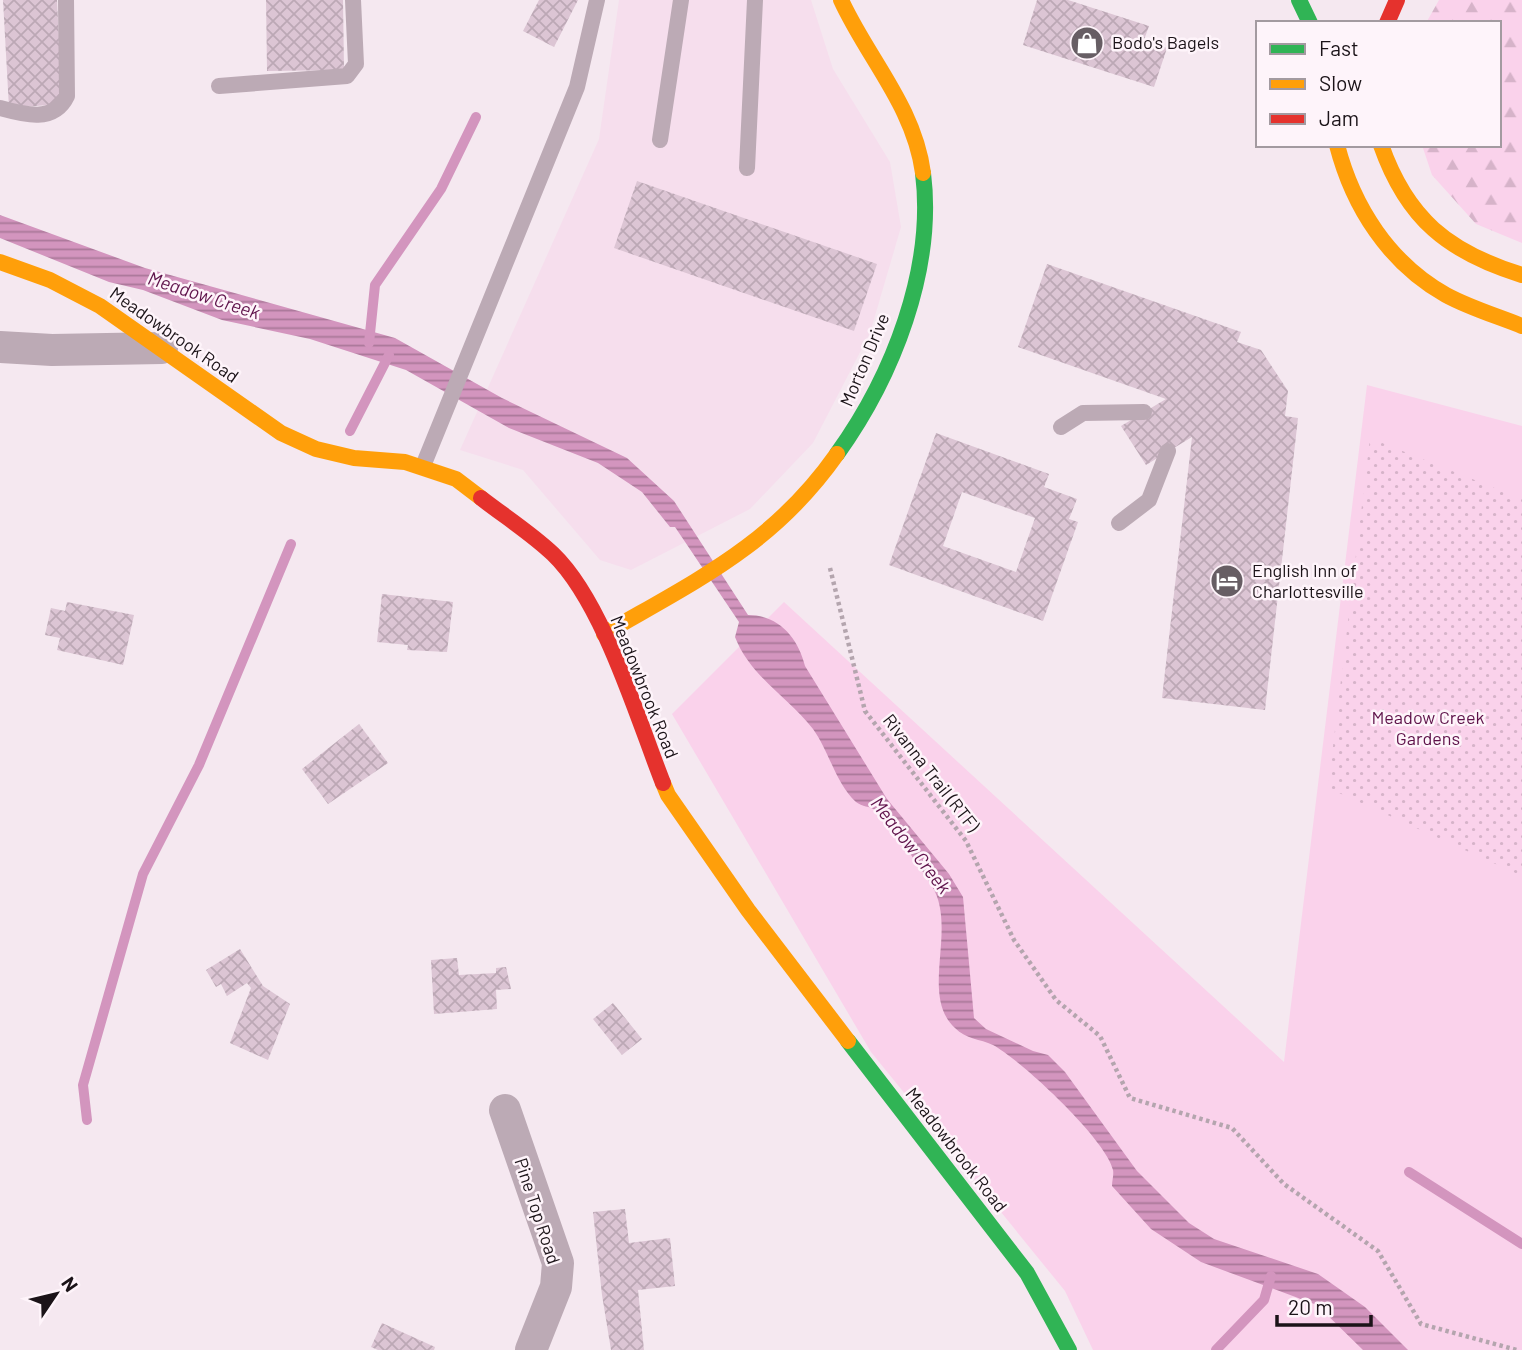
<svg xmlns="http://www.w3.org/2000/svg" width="1522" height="1350" viewBox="0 0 1522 1350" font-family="Barlow,sans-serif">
<defs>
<pattern id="forest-firs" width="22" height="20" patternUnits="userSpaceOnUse" patternTransform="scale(1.75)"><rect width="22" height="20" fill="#fad2eb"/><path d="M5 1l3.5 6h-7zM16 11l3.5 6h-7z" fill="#d6b3c9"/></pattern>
<pattern id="garden-dots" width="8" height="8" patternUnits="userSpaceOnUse" patternTransform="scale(1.75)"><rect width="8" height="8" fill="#fad2eb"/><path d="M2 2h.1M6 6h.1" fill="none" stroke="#d6b3c9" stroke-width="1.8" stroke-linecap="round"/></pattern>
<pattern id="water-rules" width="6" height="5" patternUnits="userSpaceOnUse" patternTransform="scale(1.75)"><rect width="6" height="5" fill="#d395be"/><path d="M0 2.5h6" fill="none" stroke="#aa7899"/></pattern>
<pattern id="building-cross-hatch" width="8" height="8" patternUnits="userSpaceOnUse" patternTransform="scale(1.75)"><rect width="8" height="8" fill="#dcc5d4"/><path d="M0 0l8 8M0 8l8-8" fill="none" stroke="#bca8b5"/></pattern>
</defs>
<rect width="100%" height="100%" fill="#f5e8f0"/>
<path fill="#f6deed" d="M619,0H811L833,69L890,162L901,227L870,333L813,443L750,509L631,570L600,560L523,470L460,450L599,139Z"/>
<path fill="#fad2eb" d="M1367,385L1522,426V1350H1093L1065,1291L871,1052L672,714L784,602L1284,1062Z"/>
<path fill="url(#forest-firs)" d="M1439,0H1522V243L1476,224L1432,175L1422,145H1499V23H1426Z"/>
<path fill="url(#garden-dots)" d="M1370,438L1522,499V876L1328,788Z"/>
<path fill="url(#water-rules)" d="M0,215L145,268L395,338L502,398L627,458L674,501L748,615C778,615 798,637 805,666L887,799L949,874L963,897L974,1018L986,1029L1033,1051L1048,1055L1065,1072L1137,1171L1189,1223L1214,1239L1318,1274L1365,1307L1408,1350H1363L1317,1305L1201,1262L1151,1229L1112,1186C1112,1181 1114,1175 1113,1170C1107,1140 1021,1060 993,1045C980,1039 966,1039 955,1028C919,995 958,929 932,886C926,875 883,814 875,810C870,806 862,807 856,802C836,784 829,751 813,729C788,697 750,676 735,637L739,622L675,527H670L642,492L598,463L509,428L406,370L310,339L222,320L143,290L109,282L0,238Z"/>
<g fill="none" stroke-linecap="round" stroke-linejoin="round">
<path stroke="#d395be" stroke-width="10" d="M369,343L375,285L441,189L476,117
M350,431L389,355
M87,1120L83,1085L143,874L199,765L291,544
M1409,1172L1522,1244
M1216,1350L1264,1300L1271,1276"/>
</g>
<path fill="url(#building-cross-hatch)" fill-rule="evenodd" d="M3,0H57L62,104L9,108Z
M266,0H343L344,70L267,71Z
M539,0H578L554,47L523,31Z
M1037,0H1068L1149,26L1144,40L1167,48L1154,87L1023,45Z
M637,181L877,264L854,331L614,248Z
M1047,264L1241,332L1237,342L1261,350L1288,391L1285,416L1298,418L1265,710L1162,698L1192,437L1146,465L1121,426L1166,399L1018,347Z
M936,433L1049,474L1044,487L1077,499L1069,519L1078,522L1043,621L889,565ZM962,492L1035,518L1016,572L943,546Z
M382,594L453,602L447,652L407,650L408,645L377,642Z
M67,602L134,615L123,665L57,650L60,638L45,635L51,608L65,611Z
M359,724L388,763L328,804L302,769Z
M240,949L263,986L290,1004L268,1060L230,1043L251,988L247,983L227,996L221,984L216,987L206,970Z
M457,958L459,975L496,973V968L506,967L511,989L496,990L497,1009L434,1014L431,960Z
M613,1003L642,1039L622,1055L593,1019Z
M625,1209L629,1243L670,1238L675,1286L638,1290L644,1350H611L602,1295L593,1212Z
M382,1323L435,1347L434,1350H378L371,1347Z"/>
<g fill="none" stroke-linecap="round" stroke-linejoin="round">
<path stroke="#b4a5ae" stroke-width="4.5" stroke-dasharray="3.5 3.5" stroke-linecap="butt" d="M830,568L865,711L966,841L1014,940L1056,1000L1100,1036L1130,1098L1232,1128L1284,1184L1378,1251L1421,1324L1517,1350"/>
<path stroke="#bcaab5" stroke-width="16" d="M219,86L347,76L356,64L353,0
M0,108C25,115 54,123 67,96L66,0
M660,140L681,0
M747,168L755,0
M1061,427L1083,413L1144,412
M423,466L577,87L597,0
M1119,523L1149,500L1168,451"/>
<path stroke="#bcaab5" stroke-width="32" d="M0,347L52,350L162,348
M505,1110L558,1263L556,1287L531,1350"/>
<path stroke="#30b455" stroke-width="16" d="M1299,0L1310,23
M837,454C893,376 935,269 923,173
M848,1041L1027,1273L1069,1350"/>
<path stroke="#ff9f0a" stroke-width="16" d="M841,0C868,59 914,106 923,173
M1337,145C1353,207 1389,263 1446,295C1470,308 1497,316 1522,326
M1381,145C1407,219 1448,252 1522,275
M0,262L50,280L100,306L281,433L316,449L354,458L405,462L456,479L481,498
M604,634C697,580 773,545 837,454
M663,783L668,795L748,910L848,1041"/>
<path stroke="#e5322d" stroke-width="16" d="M1387,23L1397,0
M481,498C504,516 531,533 553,554C603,602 637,717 663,783"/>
</g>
<defs>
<symbol id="shop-disc" viewBox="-11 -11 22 22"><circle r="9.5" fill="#675e64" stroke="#fef4fa"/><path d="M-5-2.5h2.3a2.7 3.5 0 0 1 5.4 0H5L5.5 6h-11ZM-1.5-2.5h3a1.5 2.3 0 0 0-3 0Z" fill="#fff"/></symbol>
<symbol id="hotel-disc" viewBox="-11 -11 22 22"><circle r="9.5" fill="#675e64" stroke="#fef4fa"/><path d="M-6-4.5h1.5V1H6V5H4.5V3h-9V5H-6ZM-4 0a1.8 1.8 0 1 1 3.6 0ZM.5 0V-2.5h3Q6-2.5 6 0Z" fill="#fff"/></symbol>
</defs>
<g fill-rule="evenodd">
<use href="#shop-disc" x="1068" y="24" width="38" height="38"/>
<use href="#hotel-disc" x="1208" y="562" width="38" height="38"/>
</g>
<g text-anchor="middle" stroke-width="5" stroke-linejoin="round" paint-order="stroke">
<g font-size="18" fill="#1b1318" stroke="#fef4fa" text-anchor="start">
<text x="1112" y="49">Bodo's Bagels</text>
<text x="1252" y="577">English Inn of<tspan x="1252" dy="21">Charlottesville</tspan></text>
</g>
<g font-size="18" fill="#1b1318" stroke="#fef4fa">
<text transform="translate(174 335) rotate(35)" y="6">Meadowbrook Road</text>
<text transform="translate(865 360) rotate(-67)" y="6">Morton Drive</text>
<text transform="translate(644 687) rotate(68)" y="6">Meadowbrook Road</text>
<text transform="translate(931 773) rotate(52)" y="6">Rivanna Trail (RTF)</text>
<text transform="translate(956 1150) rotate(52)" y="6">Meadowbrook Road</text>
<text transform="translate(537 1211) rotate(72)" y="6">Pine Top Road</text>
</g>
<g font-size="18" fill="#5e1149" stroke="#fef4fa">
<text x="1428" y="724">Meadow Creek<tspan x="1428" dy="21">Gardens</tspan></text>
</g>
<g font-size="19" font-style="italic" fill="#5f134b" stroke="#fef4fa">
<text transform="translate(204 295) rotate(18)" y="7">Meadow Creek</text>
<text transform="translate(911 845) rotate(52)" y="7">Meadow Creek</text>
</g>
</g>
<rect x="1256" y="21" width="245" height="126" fill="#fef4fa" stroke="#a39aa0" stroke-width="2"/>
<rect x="1270" y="44" width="35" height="10" fill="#30b455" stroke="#a39aa0" stroke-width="2"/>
<text x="1319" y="56" font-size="21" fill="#1b1318">Fast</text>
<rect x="1270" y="79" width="35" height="10" fill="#ff9f0a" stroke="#a39aa0" stroke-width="2"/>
<text x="1319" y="91" font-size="21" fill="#1b1318">Slow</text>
<rect x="1270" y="114" width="35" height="10" fill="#e5322d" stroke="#a39aa0" stroke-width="2"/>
<text x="1319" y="126" font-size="21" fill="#1b1318">Jam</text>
<g transform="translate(56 1294) rotate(55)" stroke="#fef4fa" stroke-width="5" paint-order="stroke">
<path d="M0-5L12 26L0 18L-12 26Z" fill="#1b1318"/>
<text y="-10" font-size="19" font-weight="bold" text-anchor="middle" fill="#1b1318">N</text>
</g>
<path d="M1277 1315v10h94v-10" fill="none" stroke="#1b1318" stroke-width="3.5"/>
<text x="1288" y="1315" font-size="21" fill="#1b1318" stroke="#fef4fa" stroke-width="5" paint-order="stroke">20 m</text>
</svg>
